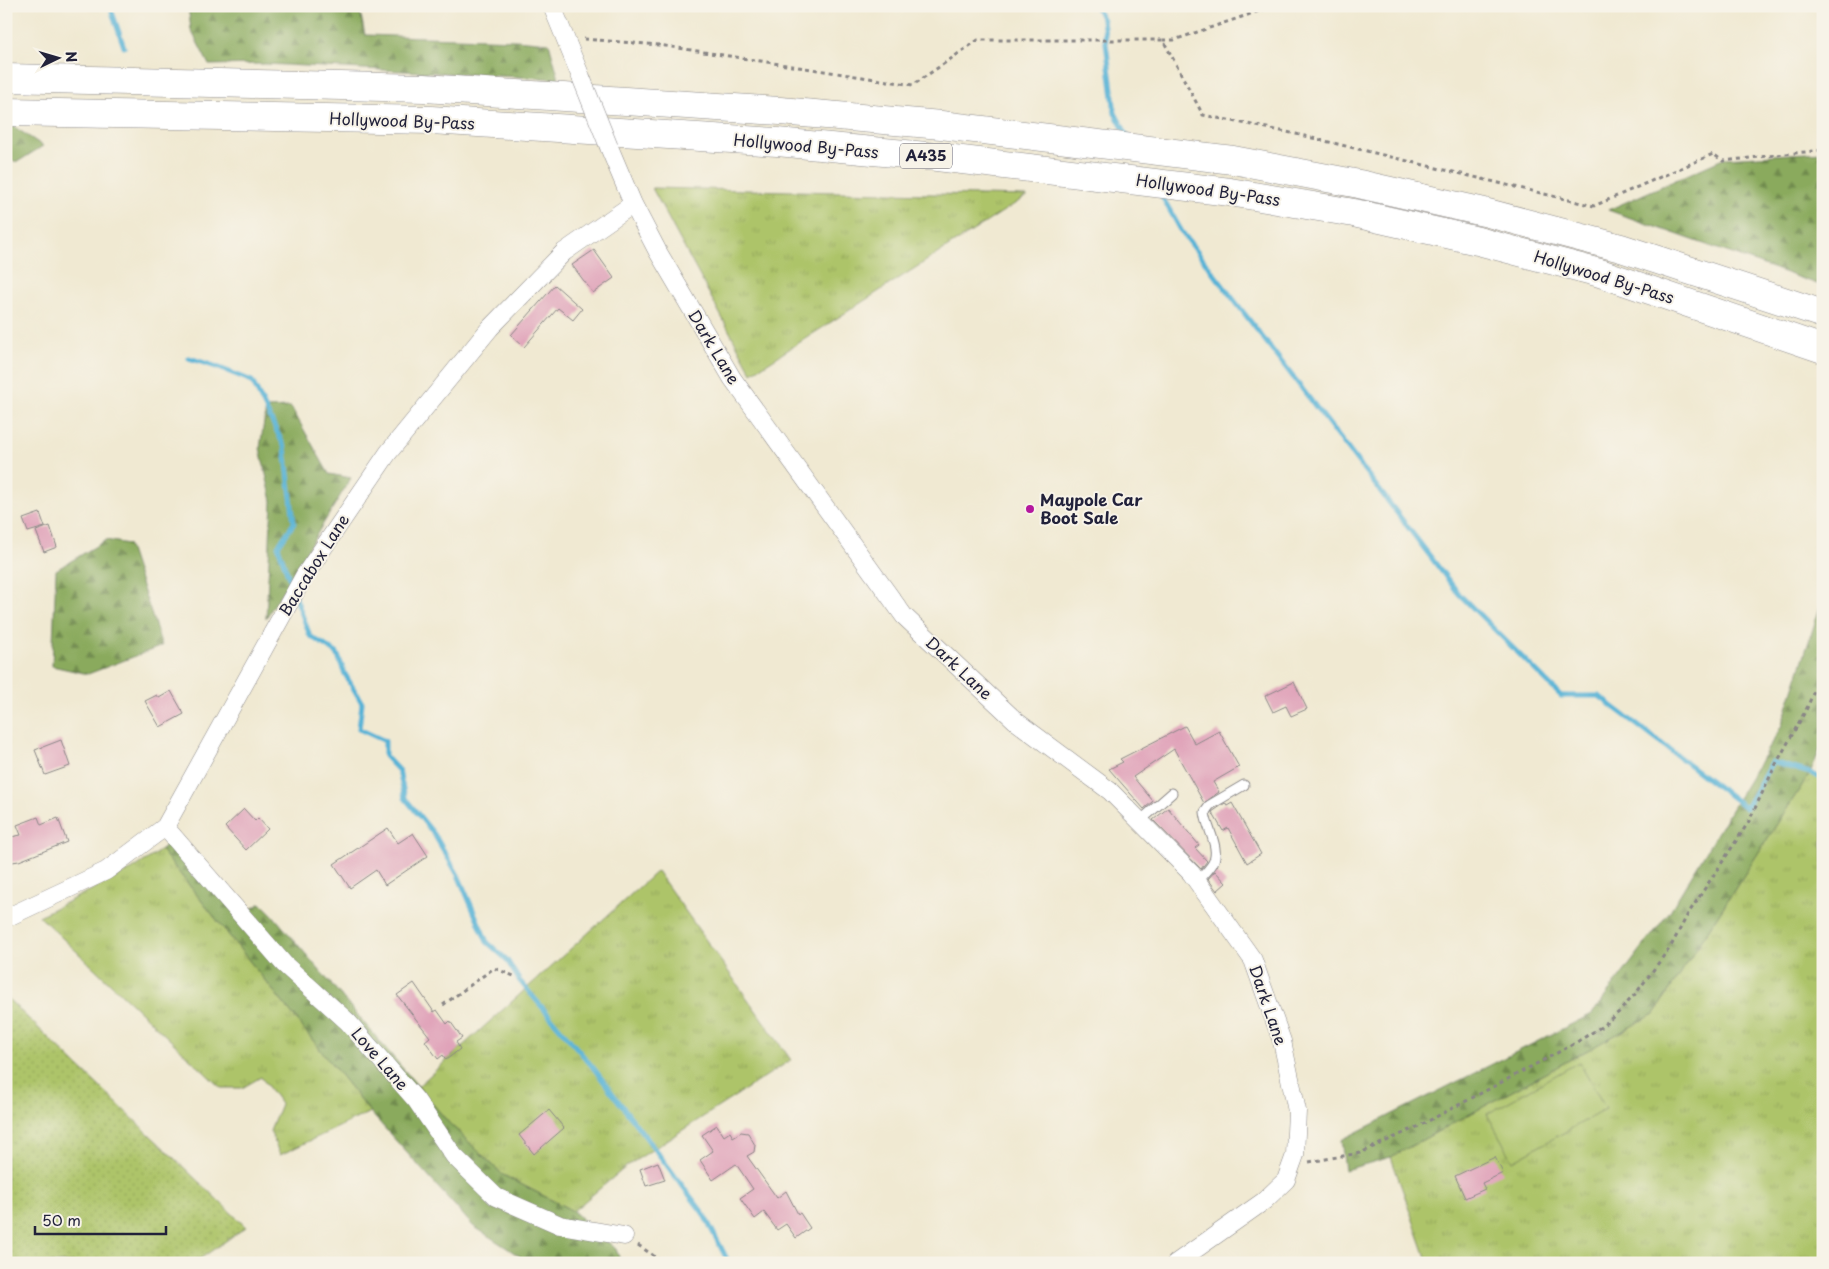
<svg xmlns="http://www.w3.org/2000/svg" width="1829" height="1269" viewBox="0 0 1829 1269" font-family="'Playpen Sans',sans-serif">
<defs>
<pattern id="grass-tufts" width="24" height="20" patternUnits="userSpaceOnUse" patternTransform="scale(1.25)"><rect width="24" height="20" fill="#adc469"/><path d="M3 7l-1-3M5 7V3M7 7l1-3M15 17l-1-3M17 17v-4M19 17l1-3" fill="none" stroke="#95a85c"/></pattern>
<pattern id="forest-firs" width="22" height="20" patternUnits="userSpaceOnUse" patternTransform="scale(1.25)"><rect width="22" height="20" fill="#8aaa5d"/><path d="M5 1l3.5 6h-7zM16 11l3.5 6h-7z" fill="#708a4e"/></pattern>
<pattern id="garden-dots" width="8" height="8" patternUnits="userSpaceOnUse" patternTransform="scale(1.25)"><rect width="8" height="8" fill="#adc469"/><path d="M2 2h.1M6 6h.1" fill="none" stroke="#95a85c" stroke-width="1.8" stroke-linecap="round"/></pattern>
</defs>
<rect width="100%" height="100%" fill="#f7f3e8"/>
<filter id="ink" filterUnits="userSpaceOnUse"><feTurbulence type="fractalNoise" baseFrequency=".02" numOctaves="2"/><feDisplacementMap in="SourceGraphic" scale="10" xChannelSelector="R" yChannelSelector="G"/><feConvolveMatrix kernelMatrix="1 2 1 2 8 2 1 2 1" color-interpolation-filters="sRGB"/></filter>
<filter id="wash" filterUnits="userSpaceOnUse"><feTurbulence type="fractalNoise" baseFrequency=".0096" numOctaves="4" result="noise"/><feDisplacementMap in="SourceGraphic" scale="20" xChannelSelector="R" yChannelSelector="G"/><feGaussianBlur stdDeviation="1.12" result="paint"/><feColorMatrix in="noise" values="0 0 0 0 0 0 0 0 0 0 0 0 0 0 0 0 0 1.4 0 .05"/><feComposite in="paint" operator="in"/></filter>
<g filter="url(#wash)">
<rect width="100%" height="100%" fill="#f0e9d2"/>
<path fill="url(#grass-tufts)" stroke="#687352" d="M652,188L1027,196L752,373Z
M1810,773L1823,779V1263H1428L1391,1157L1654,1014Z
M161,850L370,1112L280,1155L270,1131L281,1104L261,1077L242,1088H221L39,916L133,869Z
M657,871L791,1060L627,1166L573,1211L503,1175L449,1123L417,1087Z"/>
<path fill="url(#forest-firs)" stroke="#56664c" d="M188,6H359L365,35L516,40L549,43L559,79L266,64L209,65L191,30Z
M6,126H13L43,146L19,161L6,162Z
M1823,152V286L1608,210L1725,158Z
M291,407L329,474L351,478L266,618L272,501L260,448L266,408Z
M106,540L128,544L162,646L88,674L52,666L56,570Z
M1823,598V743L1810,773L1654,1014L1391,1157L1345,1170L1341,1140L1592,1014L1670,911L1781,727Z
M173,836L241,915L261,903L271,913L449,1123L503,1175L573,1211L616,1249L621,1263H530L473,1226L370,1112L161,850Z"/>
<path fill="#adc469" stroke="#687352" d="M1579,1062L1606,1109L1513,1161L1487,1114Z"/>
<path fill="url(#garden-dots)" stroke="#687352" d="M6,997L246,1227L194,1263H6Z"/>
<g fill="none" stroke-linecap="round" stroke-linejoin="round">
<path stroke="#58b3d6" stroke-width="5" d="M110,6L124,47
M1096,6L1103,20L1115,113L1128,137
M1160,193L1182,232L1459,594L1561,696H1599L1746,808L1772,762L1810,773L1823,779
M189,358L217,367L252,381L285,448L294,523L278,546L292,587
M296,598L310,636L337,653L345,674L362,703L359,729L385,741V756L399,771L405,798L434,834L458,875L487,942L507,960L519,980L592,1066L703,1213L729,1263"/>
</g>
<g id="blocks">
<path fill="#e0a3b9" d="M594,250L614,278L593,293L572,265Z
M555,285L582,309L573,320L558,308L524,347L511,335Z
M40,513L45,527L28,532L23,519Z
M50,526L57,547L44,552L36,531Z
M1294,682L1307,709L1291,716L1286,706L1273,712L1265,696Z
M171,691L184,714L160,727L145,701L157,695L159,698Z
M1185,726L1195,744L1219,731L1239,767L1213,782L1219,792L1204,803L1174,749L1133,777L1153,801L1144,809L1109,769L1123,762L1120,759Z
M61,740L70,766L45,775L35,750Z
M1225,803L1227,806L1232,803L1261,854L1247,863L1228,828L1223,831L1212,812Z
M1168,808L1199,845L1195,848L1207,861L1201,869L1153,820Z
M244,809L255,821L258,818L268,829L246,850L225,827Z
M38,817L41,825L58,818L67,842L19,861L6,863V838L21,835L17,825Z
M388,828L398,843L413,833L428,856L385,885L376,870L350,888L334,864Z
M1215,871L1226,883L1217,891L1208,879Z
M414,983L434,1012L437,1010L447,1024L450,1021L462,1038L456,1042L460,1049L446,1060L443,1055L438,1059L425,1041L430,1037L397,995Z
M549,1110L564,1128L534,1154L519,1135Z
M717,1125L724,1136L730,1132L733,1137L741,1132L748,1133L755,1145L754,1152L747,1156L777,1198L786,1191L798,1214L800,1213L810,1228L796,1238L786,1224L777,1230L764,1212L755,1219L740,1198L753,1189L736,1164L713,1180L700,1160L713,1151L702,1135Z
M1495,1157L1503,1173L1482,1183L1485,1189L1465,1198L1455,1176Z
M658,1162L665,1180L646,1186L640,1169Z"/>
</g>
</g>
<g filter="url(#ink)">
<use href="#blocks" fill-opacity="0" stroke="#898686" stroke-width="1"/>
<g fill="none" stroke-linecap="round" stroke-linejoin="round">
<defs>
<path id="lane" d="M1140,821L1172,793
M1198,882C1202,876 1209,870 1213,863C1221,847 1206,828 1205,812L1210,805L1244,785"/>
<path id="street" d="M552,6L581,77
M609,147L633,204L658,252L732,378L904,616L1017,722L1110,791L1191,873L1253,960L1282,1041L1297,1111L1295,1155L1286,1180L1264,1201L1176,1263
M165,827L284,964L348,1022L416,1100L454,1156L496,1197L560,1225L624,1236
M6,918L106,871L165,827L304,576L388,453L490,328L564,252L633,204"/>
<path id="highway" d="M6,78L424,88L780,111L941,125L1233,160L1359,184L1484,212L1621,248L1823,314
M6,112L431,120L777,142L937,157L1230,192L1354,213L1478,241L1600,273L1823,349"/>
</defs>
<use href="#lane" stroke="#898686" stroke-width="11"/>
<use href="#street" stroke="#898686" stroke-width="19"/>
<use href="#highway" stroke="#898686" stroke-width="29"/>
<path stroke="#898686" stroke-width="3" stroke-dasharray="4 4" stroke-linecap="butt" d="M584,39L659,45L913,85L978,40H1163L1203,115L1296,134L1594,206L1713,154L1723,161L1823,150
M1163,40H1174L1274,6
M443,1005L494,968L514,976
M1309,1162L1360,1153L1417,1127L1572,1045L1601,1027L1619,1012L1637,992L1671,946L1688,914L1748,823L1775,766L1807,708L1823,669
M638,1245L664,1263"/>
<use href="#lane" stroke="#fff" stroke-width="9"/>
<use href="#street" stroke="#fff" stroke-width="18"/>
<use href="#highway" stroke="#fff" stroke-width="28"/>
<defs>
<path id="street-bridge" d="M581,77L609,147"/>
</defs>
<use href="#street-bridge" stroke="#898686" stroke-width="19" stroke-linecap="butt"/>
<use href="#street-bridge" stroke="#fff" stroke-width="18"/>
</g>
</g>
<circle fill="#b5179e" stroke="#f7f3e8" stroke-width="2" cx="1030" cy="509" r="5"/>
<g text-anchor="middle" stroke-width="4" stroke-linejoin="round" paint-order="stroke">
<rect fill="#f7f3e8" stroke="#62616f" stroke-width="1" x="900" y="143.5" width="52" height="25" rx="4"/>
<g font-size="15" font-weight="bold" fill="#22223b">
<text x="926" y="161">A435</text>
</g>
<g font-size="16" fill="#22223b" stroke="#f7f3e8">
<text transform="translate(402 121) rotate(2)" y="6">Hollywood By-Pass</text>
<text transform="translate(806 146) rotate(5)" y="6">Hollywood By-Pass</text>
<text transform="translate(1208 190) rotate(8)" y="6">Hollywood By-Pass</text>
<text transform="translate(1604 277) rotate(17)" y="6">Hollywood By-Pass</text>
<text transform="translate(714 347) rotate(59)" y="6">Dark Lane</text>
<text transform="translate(314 565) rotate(-58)" y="6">Baccabox Lane</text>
<text transform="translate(959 668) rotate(43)" y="6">Dark Lane</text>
<text transform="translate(1268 1005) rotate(71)" y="6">Dark Lane</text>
<text transform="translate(380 1059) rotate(49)" y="6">Love Lane</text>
</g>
<g font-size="16" font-weight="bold" fill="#22223b" stroke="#f7f3e8" text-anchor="start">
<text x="1040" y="506">Maypole Car<tspan x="1040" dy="18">Boot Sale</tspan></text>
</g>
</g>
<rect width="1829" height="1269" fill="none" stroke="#f7f3e8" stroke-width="25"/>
<g transform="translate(58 58) rotate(85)" stroke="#f7f3e8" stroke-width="4" paint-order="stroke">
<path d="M0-4L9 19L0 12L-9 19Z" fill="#22223b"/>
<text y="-8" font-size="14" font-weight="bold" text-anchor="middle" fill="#22223b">N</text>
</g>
<path d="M35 1226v8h131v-8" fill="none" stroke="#22223b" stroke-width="2.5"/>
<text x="42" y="1226" font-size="15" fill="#22223b" stroke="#f7f3e8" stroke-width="4" paint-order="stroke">50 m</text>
</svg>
